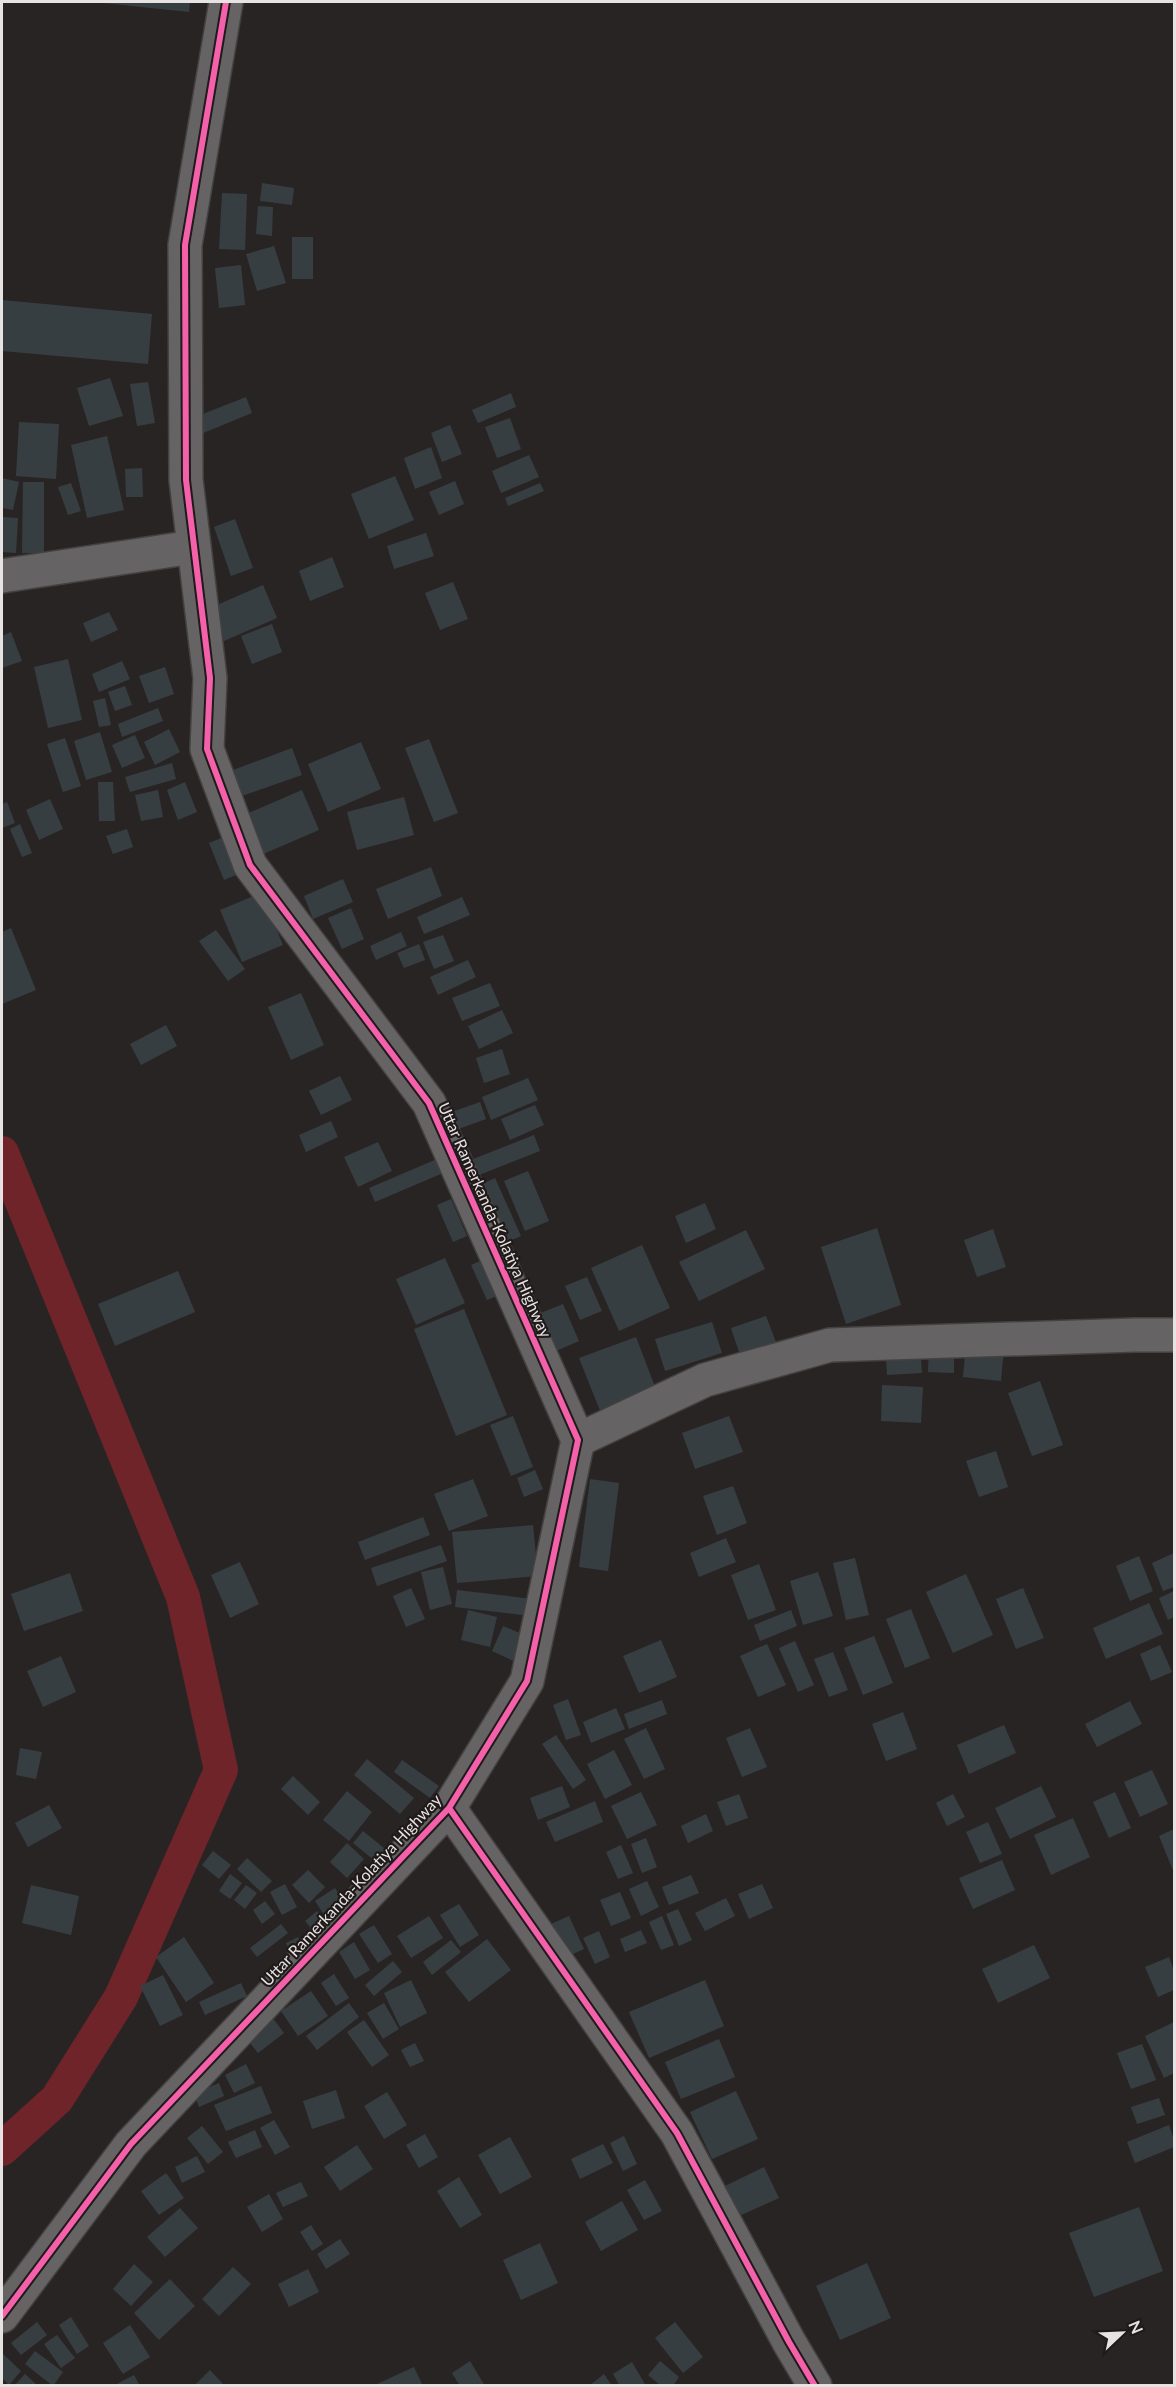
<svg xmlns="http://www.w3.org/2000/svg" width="1176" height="2387" viewBox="0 0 1176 2387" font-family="Lato,sans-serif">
<rect width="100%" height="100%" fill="#292424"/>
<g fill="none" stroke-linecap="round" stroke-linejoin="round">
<path stroke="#6e2429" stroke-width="34" d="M2,1153L183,1597L221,1770L121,1997L57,2099L2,2149"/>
</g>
<path fill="#373e42" d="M94,2H190L189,12Z
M262,183L294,188L292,205L260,201Z
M222,193L247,194L245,250L219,249Z
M258,206L273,207L272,236L256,234Z
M292,237H313V279H292Z
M274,246L286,283L257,291L246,254Z
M241,265L245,305L219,308L215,268Z
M2,300L152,314L148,364L2,351Z
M110,378L123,416L89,426L77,388Z
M148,382L155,423L137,426L130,384Z
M511,393L516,407L478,423L472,410Z
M246,397L252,413L196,436L190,419Z
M510,418L521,449L497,458L485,427Z
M19,422L59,424L56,479L16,476Z
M450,425L462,454L442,462L431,433Z
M107,436L124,510L87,518L71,445Z
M431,447L442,478L415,489L404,458Z
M529,455L539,477L501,493L492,471Z
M142,468L143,497H126L125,469Z
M395,476L414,520L369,539L351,494Z
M2,478L19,482L13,510L2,508Z
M455,481L464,504L439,515L429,492Z
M23,482H44V553H22Z
M71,483L81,511L68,515L58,487Z
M540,483L544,491L508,506L505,498Z
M2,517L18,518L16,553L2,552Z
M235,519L253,568L231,576L214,527Z
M426,533L434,556L394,569L387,546Z
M332,557L344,587L310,601L299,571Z
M453,582L468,619L440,630L425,593Z
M263,585L277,618L224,641L210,608Z
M109,612L118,630L91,642L83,623Z
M272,624L282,652L252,664L241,636Z
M11,632L22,661L2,668V636Z
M68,659L82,720L48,728L34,667Z
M122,661L130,679L99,692L92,674Z
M165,667L174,694L149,703L139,676Z
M125,686L132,705L115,711L108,692Z
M105,698L111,725L99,727L93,701Z
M158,708L163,721L122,737L118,724Z
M169,729L180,752L155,765L144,742Z
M100,732L112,772L86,780L74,741Z
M135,735L145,758L122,768L112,745Z
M65,738L81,786L63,792L47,744Z
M429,739L458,813L434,822L405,748Z
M361,742L381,789L328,812L308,764Z
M292,748L302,775L242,796L233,770Z
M172,763L176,779L130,792L125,777Z
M98,782H113L115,821H99Z
M185,782L197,812L178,820L167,790Z
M158,790L163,817L141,821L135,795Z
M302,790L319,830L261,855L244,815Z
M404,797L414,835L357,850L347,812Z
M50,799L63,829L39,840L26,810Z
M7,802L15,823L2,828V804Z
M20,824L32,853L22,857L10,829Z
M127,829L133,847L113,854L106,836Z
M231,834L246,871L224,880L209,843Z
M431,867L442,896L388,919L376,889Z
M343,879L353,902L313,919L304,896Z
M261,893L283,945L242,962L220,910Z
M462,897L470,915L424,934L417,917Z
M351,908L364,939L342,949L328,918Z
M11,928L36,990L2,1004V932Z
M216,930L245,969L228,981L199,941Z
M401,932L407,946L376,960L370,946Z
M443,935L454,961L434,969L423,942Z
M419,944L425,960L404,968L397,953Z
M468,960L476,977L438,995L430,977Z
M490,983L500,1006L462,1021L452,998Z
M301,993L324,1045L291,1060L268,1007Z
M502,1010L513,1033L479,1049L468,1026Z
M166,1025L177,1046L141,1065L130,1044Z
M502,1049L510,1074L484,1083L476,1058Z
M340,1076L352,1100L321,1115L309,1091Z
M528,1078L538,1100L491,1120L482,1097Z
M480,1102L486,1119L453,1131L446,1114Z
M535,1105L544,1125L510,1140L501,1119Z
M331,1121L338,1137L306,1152L299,1135Z
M534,1135L540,1151L469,1179L463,1163Z
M378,1142L392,1171L358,1187L344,1157Z
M437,1159L443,1173L375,1202L369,1188Z
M528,1171L549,1221L525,1231L504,1181Z
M495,1178L521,1236L498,1246L472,1189Z
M451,1199L467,1236L453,1242L437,1205Z
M705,1203L716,1229L686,1243L675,1216Z
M877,1228L901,1305L846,1324L821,1247Z
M993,1229L1006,1267L977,1277L964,1240Z
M746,1230L765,1269L699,1301L679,1262Z
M642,1245L670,1308L619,1331L591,1268Z
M445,1258L465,1303L416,1325L396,1279Z
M485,1259L502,1294L487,1300L471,1265Z
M178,1271L195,1312L115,1346L98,1304Z
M587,1277L602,1311L580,1320L565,1286Z
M563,1304L579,1341L547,1355L531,1317Z
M464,1309L507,1415L456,1436L414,1329Z
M766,1316L776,1342L740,1355L731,1328Z
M712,1322L722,1353L665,1371L655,1339Z
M636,1337L657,1392L601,1413L579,1358Z
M966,1344L1004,1348L1001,1381L963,1377Z
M920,1345L922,1373L887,1375L885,1346Z
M929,1345L954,1346V1373L928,1372Z
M1040,1381L1063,1445L1032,1456L1008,1393Z
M882,1385L923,1387L921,1423L881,1421Z
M513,1416L533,1467L511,1476L490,1425Z
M729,1416L743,1452L695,1469L682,1433Z
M996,1451L1008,1487L979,1497L966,1461Z
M535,1470L543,1489L524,1497L517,1478Z
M473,1479L488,1516L449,1531L434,1494Z
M590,1479L619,1483L608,1571L579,1567Z
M733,1486L747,1523L717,1535L703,1496Z
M423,1517L430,1535L365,1560L358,1542Z
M533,1525L538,1576L457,1583L452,1532Z
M726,1538L736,1562L699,1577L690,1553Z
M441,1545L447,1561L377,1586L371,1568Z
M1174,1553V1587L1163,1591L1152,1563Z
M1139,1556L1153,1591L1130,1601L1116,1566Z
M855,1558L869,1615L846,1620L833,1563Z
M240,1562L259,1604L230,1618L211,1575Z
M759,1564L776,1610L748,1620L731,1575Z
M443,1567L452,1604L430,1610L421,1572Z
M818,1572L833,1616L803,1625L790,1581Z
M70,1573L83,1611L24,1631L11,1594Z
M966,1574L993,1635L953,1653L926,1592Z
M411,1588L425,1619L406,1627L393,1596Z
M1023,1588L1044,1638L1016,1649L996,1599Z
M457,1590L532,1599L530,1616L455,1607Z
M1174,1591V1617L1168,1620L1159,1598Z
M1149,1603L1163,1634L1106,1659L1093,1628Z
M911,1609L930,1658L905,1668L886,1619Z
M468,1610L497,1617L490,1647L461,1640Z
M791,1610L797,1626L760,1641L754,1625Z
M503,1626L529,1637L518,1663L492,1651Z
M874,1636L893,1683L863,1695L844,1648Z
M661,1640L677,1677L639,1693L623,1656Z
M795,1641L814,1685L798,1692L779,1648Z
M767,1644L786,1685L758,1697L740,1656Z
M1160,1645L1172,1672L1151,1681L1140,1654Z
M833,1652L848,1690L829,1697L814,1659Z
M61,1656L76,1692L43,1707L27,1671Z
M568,1699L581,1735L566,1740L553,1705Z
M662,1700L667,1714L629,1729L624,1714Z
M1130,1701L1142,1724L1097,1747L1085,1724Z
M616,1708L625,1729L591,1743L583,1722Z
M903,1712L917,1749L886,1761L872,1724Z
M1004,1725L1016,1753L969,1774L957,1745Z
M646,1728L665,1769L644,1779L624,1739Z
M750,1728L767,1767L742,1777L726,1738Z
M556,1735L586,1780L573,1789L542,1744Z
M20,1748L42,1752L36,1779L16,1775Z
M614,1750L632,1785L605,1799L587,1764Z
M367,1759L414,1798L400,1814L354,1775Z
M402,1760L439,1786L430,1798L394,1772Z
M1152,1770L1168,1804L1140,1817L1124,1782Z
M293,1776L320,1802L308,1815L281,1789Z
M562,1786L570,1807L538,1820L530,1798Z
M1041,1786L1056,1817L1010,1839L995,1808Z
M347,1791L372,1812L349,1841L323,1820Z
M641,1792L657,1825L627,1839L611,1806Z
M1115,1792L1131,1828L1109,1838L1093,1802Z
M739,1794L748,1818L726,1826L717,1802Z
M953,1794L965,1817L947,1826L936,1803Z
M595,1801L603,1822L555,1842L546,1822Z
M49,1805L62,1828L28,1847L15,1823Z
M706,1814L713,1831L688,1843L681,1826Z
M1073,1818L1090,1857L1051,1875L1034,1835Z
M988,1822L1002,1854L980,1863L966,1832Z
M1174,1829V1873L1159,1836Z
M363,1831L390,1853L380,1865L353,1843Z
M646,1838L657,1867L642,1873L631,1844Z
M347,1843L364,1859L347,1878L330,1862Z
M621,1845L633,1873L618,1879L606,1852Z
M213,1851L231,1865L219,1879L202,1865Z
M247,1858L272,1881L261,1892L237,1869Z
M1002,1860L1015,1890L973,1909L959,1878Z
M308,1870L325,1887L309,1903L292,1885Z
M230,1874L242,1883L230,1899L219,1891Z
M691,1875L699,1893L669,1905L662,1887Z
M647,1881L659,1907L641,1916L629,1889Z
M285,1884L297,1907L282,1915L270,1892Z
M762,1884L773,1908L749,1919L738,1894Z
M31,1885L79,1896L71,1935L22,1923Z
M246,1885L257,1893L245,1909L234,1900Z
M335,1888L346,1905L326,1918L315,1901Z
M620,1892L631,1918L611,1926L600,1900Z
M726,1898L735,1916L705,1931L695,1913Z
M265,1901L275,1914L262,1924L253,1910Z
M459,1904L479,1935L460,1947L440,1915Z
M678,1909L692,1940L679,1946L666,1914Z
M317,1911L331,1929L320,1939L305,1921Z
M429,1916L443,1938L411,1958L397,1936Z
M569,1916L584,1949L566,1957L551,1924Z
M662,1916L674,1945L661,1950L649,1922Z
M281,1924L288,1933L257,1957L250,1948Z
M374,1925L392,1954L378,1963L359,1934Z
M641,1930L647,1943L625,1952L620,1939Z
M599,1931L610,1957L595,1964L583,1938Z
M184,1937L214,1983L186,2002L156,1957Z
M298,1937L307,1953L294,1960L286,1943Z
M487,1939L511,1970L469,2002L445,1972Z
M451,1940L461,1952L432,1975L423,1962Z
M354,1942L370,1970L355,1979L339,1952Z
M1034,1945L1050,1978L998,2003L982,1969Z
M1169,1957L1174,1971V1990L1158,1997L1145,1967Z
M393,1961L402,1972L374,1996L365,1985Z
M334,1974L349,1998L336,2006L321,1983Z
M163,1975L183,2015L160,2026L140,1986Z
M411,1980L427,2013L400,2027L384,1993Z
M705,1980L724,2026L649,2058L629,2012Z
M241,1983L247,1996L205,2015L199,2002Z
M311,1991L328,2016L298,2036L281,2011Z
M349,2003L359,2017L317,2050L306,2036Z
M384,2003L399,2029L383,2039L367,2013Z
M272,2017L284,2033L258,2053L246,2038Z
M364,2020L389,2055L372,2067L347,2032Z
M1174,2022V2073L1164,2078L1145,2036Z
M719,2039L735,2077L681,2099L665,2062Z
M415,2043L424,2061L410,2067L401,2050Z
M1142,2044L1156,2080L1131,2089L1117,2053Z
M246,2064L255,2083L234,2093L225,2075Z
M219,2083L224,2096L199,2107L194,2094Z
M261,2086L272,2113L226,2131L214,2105Z
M336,2090L345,2118L312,2129L303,2101Z
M736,2091L758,2139L712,2159L690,2112Z
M387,2092L407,2125L384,2139L364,2106Z
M1159,2098L1165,2115L1137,2124L1131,2107Z
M274,2120L290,2147L275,2155L260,2128Z
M1169,2125L1174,2140V2147L1135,2163L1127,2142Z
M202,2126L223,2152L208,2164L187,2138Z
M255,2130L262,2147L236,2158L228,2142Z
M425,2134L438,2157L419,2168L406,2145Z
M624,2136L637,2164L623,2171L610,2143Z
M510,2137L532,2177L500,2194L478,2155Z
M603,2144L613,2163L580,2179L571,2159Z
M357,2145L373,2169L340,2191L324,2167Z
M197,2156L205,2172L182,2183L175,2167Z
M764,2167L779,2198L737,2217L723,2187Z
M166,2173L184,2198L159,2215L141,2191Z
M459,2177L482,2215L460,2228L437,2191Z
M645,2180L662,2211L644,2220L627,2190Z
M301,2182L308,2196L283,2207L276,2193Z
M269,2194L283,2219L262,2232L247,2207Z
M622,2201L638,2230L601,2251L585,2222Z
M1139,2207L1163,2271L1094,2297L1069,2233Z
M180,2208L198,2228L165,2257L147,2237Z
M311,2225L323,2244L312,2251L300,2232Z
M340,2239L350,2254L326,2269L317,2254Z
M540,2243L558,2283L521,2300L503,2260Z
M867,2263L891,2318L840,2340L816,2286Z
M134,2264L153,2282L131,2306L113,2289Z
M233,2267L251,2284L219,2316L202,2299Z
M308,2269L319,2292L289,2307L278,2284Z
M170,2279L195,2306L159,2340L134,2313Z
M71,2317L89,2346L77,2354L59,2325Z
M37,2322L47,2335L21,2355L11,2343Z
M675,2322L703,2357L683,2373L655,2338Z
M130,2325L150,2357L123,2374L103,2343Z
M57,2335L75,2358L61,2368L44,2344Z
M35,2351L63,2372L53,2386L25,2364Z
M2,2353L21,2371L9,2385L2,2378Z
M470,2361L485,2386H460L452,2373Z
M660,2361L679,2377L673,2386H661L648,2375Z
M632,2362L646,2386H620L613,2374Z
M414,2367L423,2386H378L377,2384Z
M210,2370L225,2386H194Z
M25,2374L38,2386H14Z
M604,2374L612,2386H589Z
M134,2375L140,2386H113Z"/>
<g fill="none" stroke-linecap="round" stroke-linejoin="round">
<defs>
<path id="street" d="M2,576L193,547
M578,1440L705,1380L830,1345L1135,1335H1174
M449,1808L677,2133L789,2342L815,2386"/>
<path id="secondary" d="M2,2316L131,2144L449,1808L527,1681L578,1440L429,1103L250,865L207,749L210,678L186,480L185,245L226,2"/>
</defs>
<use href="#street" stroke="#444141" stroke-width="36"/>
<use href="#secondary" stroke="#444141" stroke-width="36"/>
<use href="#street" stroke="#656363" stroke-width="33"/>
<use href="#secondary" stroke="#656363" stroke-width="33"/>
<defs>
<path id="cycleway" d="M449,1808L677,2133L789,2342L815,2386
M2,2316L131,2144L449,1808L527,1681L578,1440L429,1103L250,865L207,749L210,678L186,480L185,245L226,2"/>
</defs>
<use href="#cycleway" stroke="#201a1a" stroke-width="10"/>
<use href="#cycleway" stroke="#f560ab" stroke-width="6"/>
</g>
<g text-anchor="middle" stroke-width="4.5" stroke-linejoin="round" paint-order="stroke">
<g font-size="16" fill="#e8e3e3" stroke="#201a1a">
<text transform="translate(495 1220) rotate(66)" y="6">Uttar Ramerkanda-Kolatiya Highway</text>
<text transform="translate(351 1890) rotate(-47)" y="6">Uttar Ramerkanda-Kolatiya Highway</text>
</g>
</g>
<rect width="1176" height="2387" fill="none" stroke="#e8e3e3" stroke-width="6"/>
<g transform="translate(1122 2333) rotate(67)" stroke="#201a1a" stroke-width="4.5" paint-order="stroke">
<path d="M0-4.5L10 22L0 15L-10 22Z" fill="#e8e3e3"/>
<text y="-9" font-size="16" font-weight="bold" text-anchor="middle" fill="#e8e3e3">N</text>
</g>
</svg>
